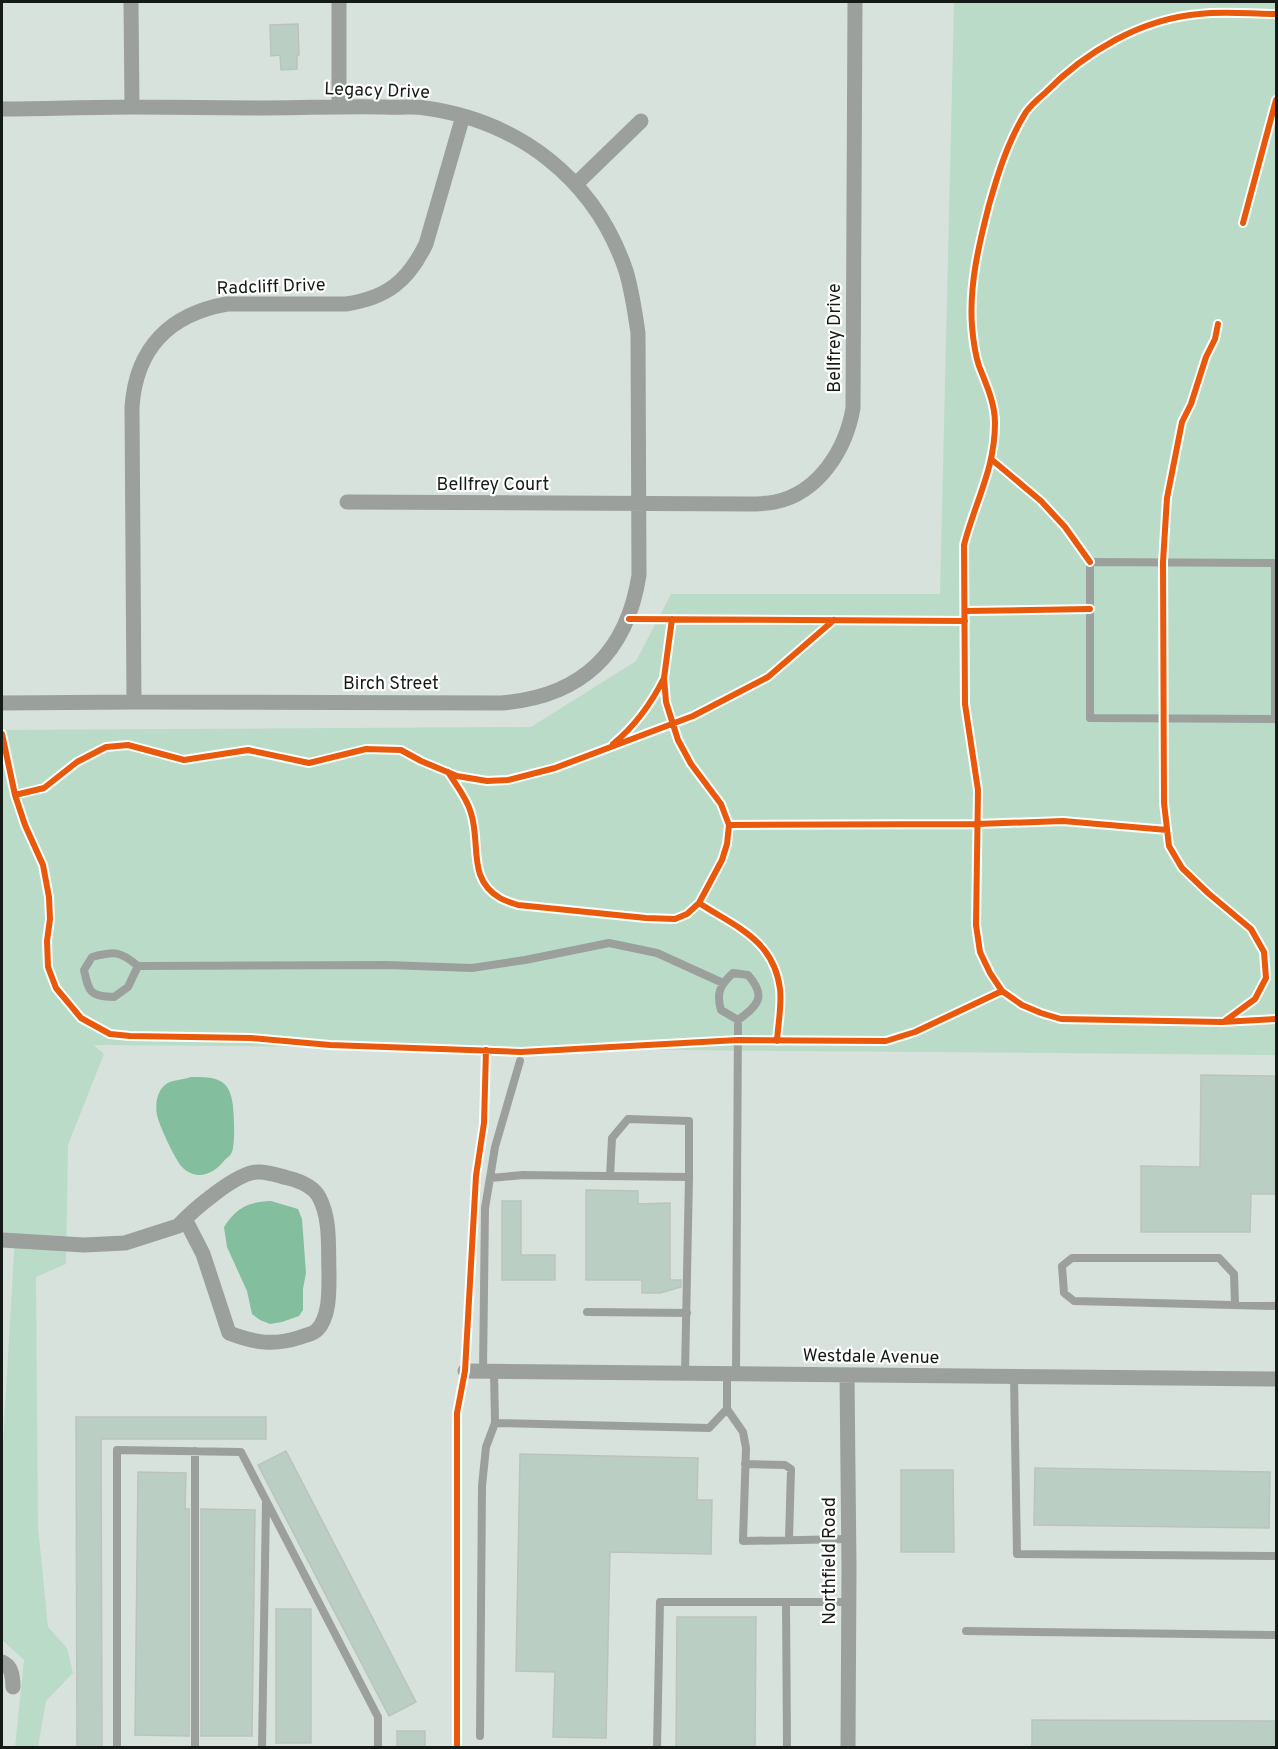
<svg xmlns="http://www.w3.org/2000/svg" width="1278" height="1749" viewBox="0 0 1278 1749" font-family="Overpass,sans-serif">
<rect width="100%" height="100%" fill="#d8e2dc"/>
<path fill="#bbdbc9" d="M954,2H1276V1055L94,1045L104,1054L68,1145L66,1264L36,1277L38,1526L48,1627L67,1648L73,1673L46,1701L38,1747H15L24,1660L2,1640V1459L15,1236L2,1235V934H3L2,929V730L531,727L636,661L671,594H940Z"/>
<path fill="#83be9e" d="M191,1077C216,1077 230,1078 233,1106C234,1118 235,1136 233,1148C232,1156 227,1157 223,1162C213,1174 197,1181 183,1168C176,1162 159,1125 157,1115C155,1105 157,1091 165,1085C170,1080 183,1080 191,1077Z
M271,1201L298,1209L302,1219L306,1273L303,1289V1310L299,1316L282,1322L270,1324L260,1320L252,1314L247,1291L227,1247L224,1227C237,1207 248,1202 271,1201Z"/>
<path fill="#bbcec3" stroke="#bbc3be" stroke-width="1.5" d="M298,24L299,55H297V69L281,70L280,55L271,56L270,25Z
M1201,1075L1276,1076V1194H1251L1250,1232H1141V1166L1200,1167Z
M586,1190L638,1191V1204L670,1203V1280H681V1287L660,1293H642V1280H586Z
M502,1201H521V1255H555V1280H502Z
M76,1417H266V1439H101L102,1748H77Z
M286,1451L416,1702L389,1716L258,1465Z
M520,1454L698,1458L697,1500H712L711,1554L610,1552L606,1738L553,1737L555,1672L516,1671Z
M1035,1468L1270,1472L1269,1528L1034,1525Z
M901,1470H953L954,1552H901Z
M138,1472L186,1473L185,1509H189V1736L135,1735Z
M201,1509L255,1510L252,1736H201Z
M276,1609H311V1743H276Z
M677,1617H756L755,1748H676Z
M1032,1720L1276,1721V1748H1032Z
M397,1731H425V1748H397Z"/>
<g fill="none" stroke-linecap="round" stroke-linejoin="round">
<path stroke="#9ca09d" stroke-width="8" d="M1275,563V719L1090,718V562L1276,563
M138,966L128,987L114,997C90,996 89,993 84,970L92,957C115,951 120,951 138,966L387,965L472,968L525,960L609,943L657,953L723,983
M610,1176L612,1138L628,1119L689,1121V1177L685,1373
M490,1178L495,1147L520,1061
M1235,1304L1234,1274L1219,1258H1072L1062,1266L1064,1293L1074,1301L1276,1306
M587,1312L687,1313
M483,1372L485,1208L490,1178L523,1175L689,1177
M494,1372L495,1423L709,1428L727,1409
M727,1374V1409L743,1432L746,1448L743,1541L849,1539
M736,1374L738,1020C758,1006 767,996 748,975L733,973C720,985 716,993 721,1010L738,1020
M1014,1377L1017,1554L1276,1556
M745,1464L785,1465L791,1469L789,1540
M786,1602L787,1748
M966,1631L1276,1635
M480,1736L482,1486L486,1447L495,1423
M117,1748V1450L241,1452L378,1717V1748
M195,1748V1451
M262,1748L266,1503
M657,1748L660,1602H849"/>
<path stroke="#9ca09d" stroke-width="15" d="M131,2L132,107
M339,2V106
M2,109C46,109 89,107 133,107C176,107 218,108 261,108C302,108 343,106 384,107C397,108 411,106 425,108C519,121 595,179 626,271C632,291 635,312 638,333L639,575C627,653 581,697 501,703L134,702L2,703
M576,184L641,121
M347,502L747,504C756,504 766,504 775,502C819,493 846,449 853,408L855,2
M134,702L132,407C136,348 170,314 227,304H346C387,298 408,281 426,244L463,116
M2,1240L84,1245L125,1243L178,1226C193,1210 236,1173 257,1172C267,1171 279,1176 288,1178C300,1181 313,1186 319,1197C331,1219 328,1249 329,1273C329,1290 330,1317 317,1330C313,1334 306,1335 301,1337C274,1346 255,1343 229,1333L203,1254L185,1219
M465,1371L1276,1379
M847,1375L849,1568L848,1748
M2,1662C12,1666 13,1677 13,1687"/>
<defs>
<path id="cycleway" d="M1276,14C1251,14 1225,11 1199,14C1141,19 1085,52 1045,93C1038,99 1031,105 1026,112C1008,141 998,173 989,205C979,244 969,285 972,326C973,338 975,354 979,366C986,384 995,403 995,423C995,469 975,502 964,545L965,704L978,790L976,925L980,952L990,973L1002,991L1022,1005L1041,1013L1061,1019L1222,1022L1276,1019
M1243,223L1276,100
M1218,324L1215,339L1206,357L1191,404L1182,422L1167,498L1163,562L1164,803L1169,846L1182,868L1208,893L1251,929L1264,952L1266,978L1255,999L1225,1021
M991,459L1041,501L1065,527L1090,562
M965,611L1090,609
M629,619L965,621
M2,734L15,795L25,825L43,865L49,897L50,919L47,941L48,967L56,988L81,1018L110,1034L130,1036L251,1038L330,1045L521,1052L738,1040L886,1041L915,1032L1002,991
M613,744C635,726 652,702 664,678
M448,772C456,785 467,798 471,813C481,844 467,879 500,898C505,901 512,903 518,905L646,918L675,919L687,914L699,903L722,860L727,844L729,825L721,804L691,764L678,740L666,702L664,678L672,619
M15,795L44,788L77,762L106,747L128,745L184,760L248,750L309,763L366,749L401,750L421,761L457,776L487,781L508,780L555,768L693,716L768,677L834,620
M729,825L977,824L1063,821L1167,830
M699,903C736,927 774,940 780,989C782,1005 778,1024 777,1041
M457,1748V1413L465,1371L476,1176L484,1123L486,1050"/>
</defs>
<use href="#cycleway" stroke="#fff" stroke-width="10"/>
<use href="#cycleway" stroke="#e8590c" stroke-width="6"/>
</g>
<g text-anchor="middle" stroke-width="4.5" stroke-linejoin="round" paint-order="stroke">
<g font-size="18" fill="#141b17" stroke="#fff">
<text transform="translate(377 90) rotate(2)" y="6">Legacy Drive</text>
<text transform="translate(271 286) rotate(-2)" y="6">Radcliff Drive</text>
<text transform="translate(834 338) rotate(-90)" y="6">Bellfrey Drive</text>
<text x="493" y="490">Bellfrey Court</text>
<text x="391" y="689">Birch Street</text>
<text transform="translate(871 1356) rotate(1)" y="6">Westdale Avenue</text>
<text transform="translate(829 1561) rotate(-90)" y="6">Northfield Road</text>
</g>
</g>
<rect width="1278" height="1749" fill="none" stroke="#141b17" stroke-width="6"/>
</svg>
